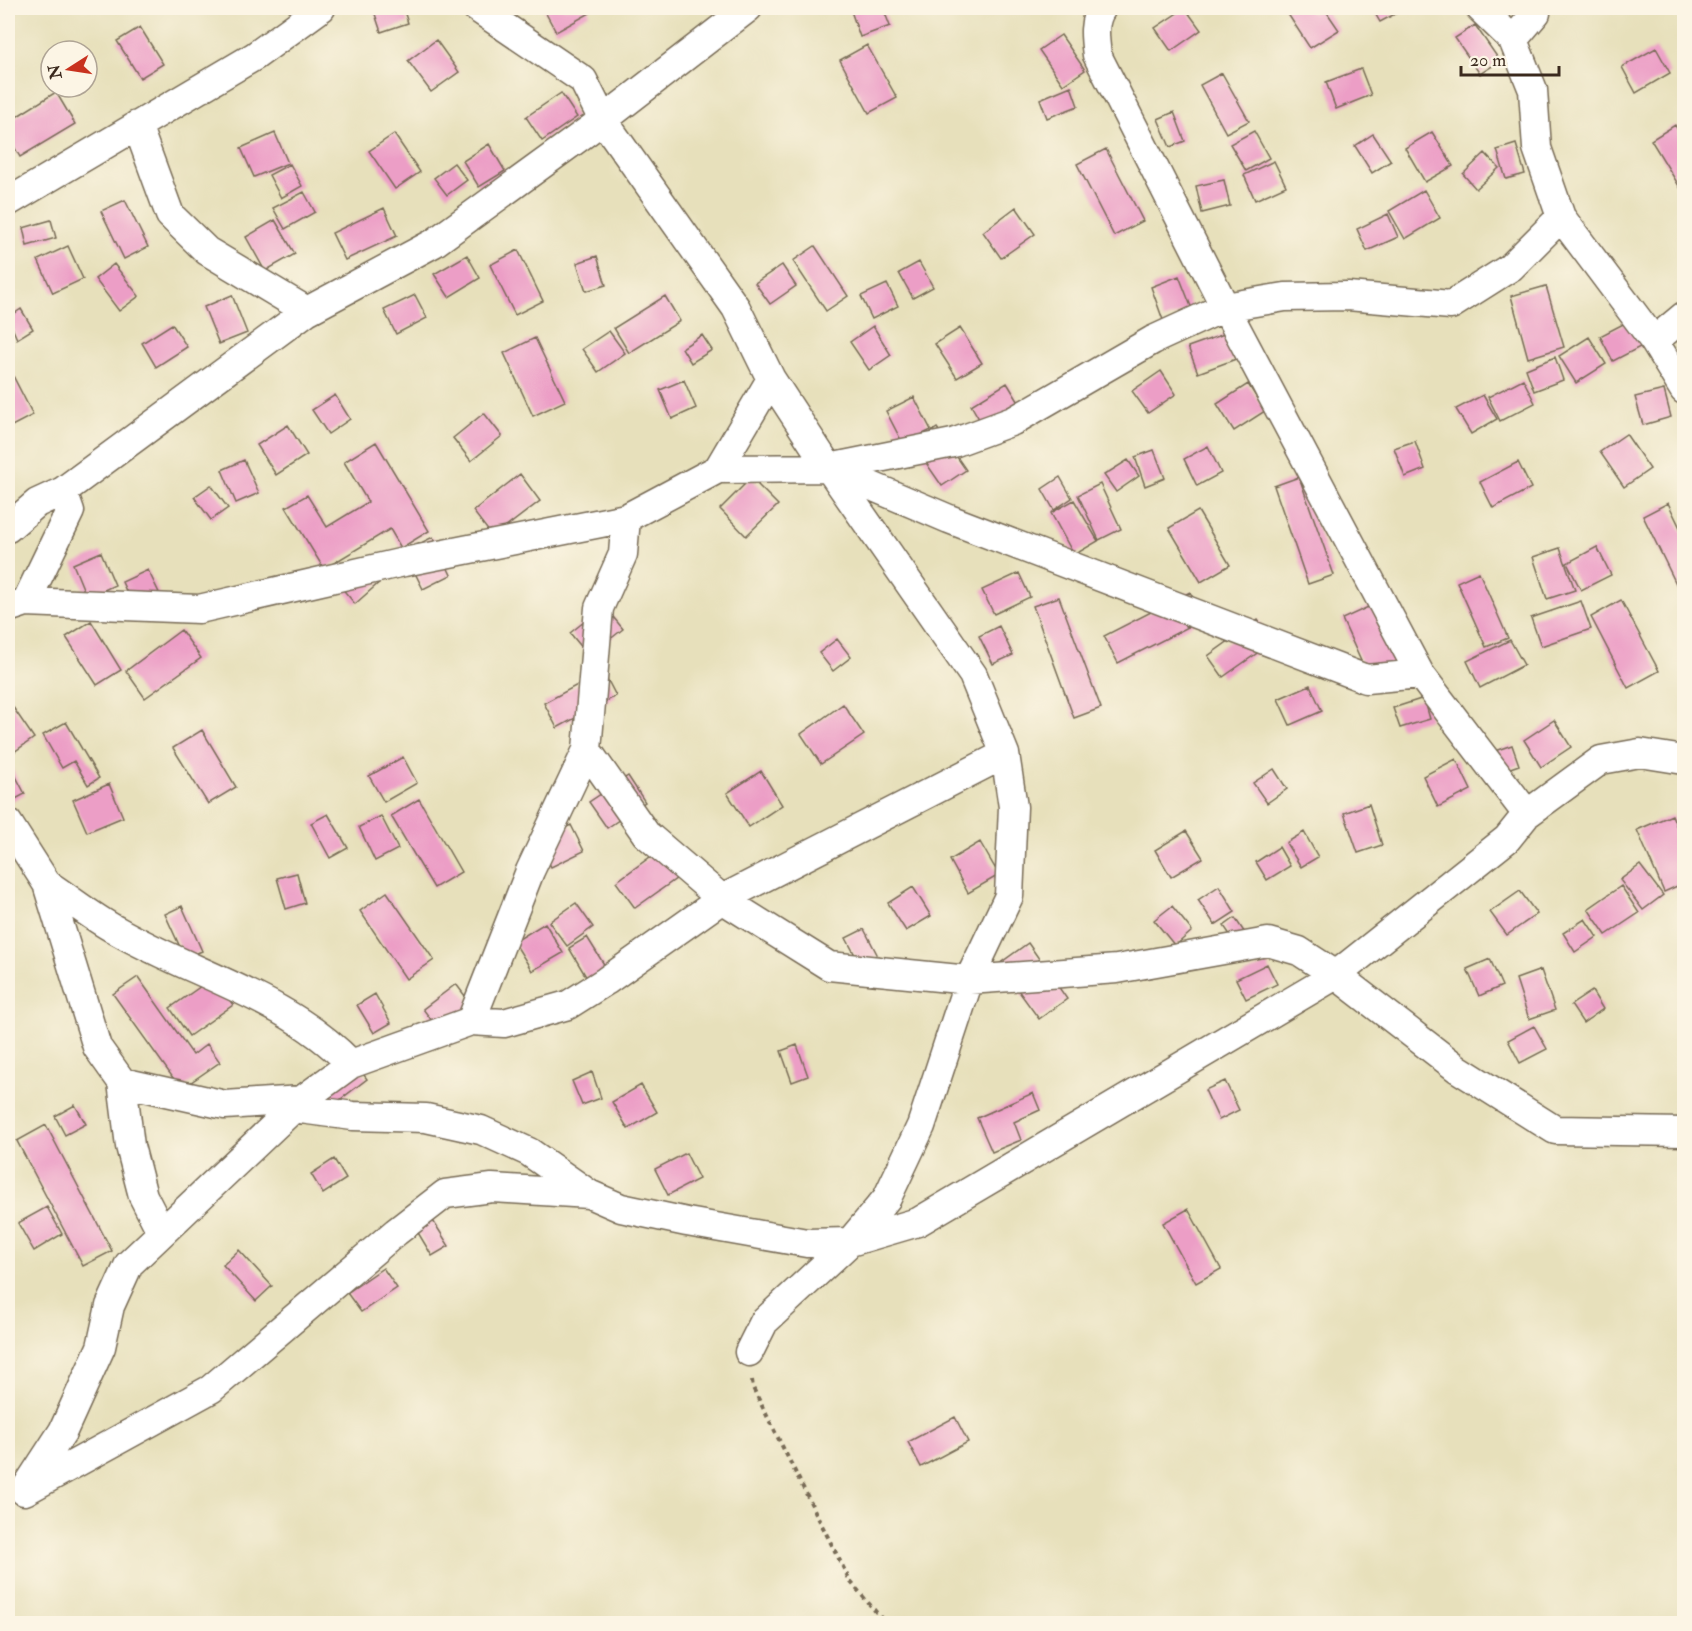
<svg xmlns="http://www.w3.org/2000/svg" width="1692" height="1631" viewBox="0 0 1692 1631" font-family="'IM FELL Double Pica',serif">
<rect width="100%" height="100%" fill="#fcf5e5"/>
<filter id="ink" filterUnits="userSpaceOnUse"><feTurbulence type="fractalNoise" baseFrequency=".0167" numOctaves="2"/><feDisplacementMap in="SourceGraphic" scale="12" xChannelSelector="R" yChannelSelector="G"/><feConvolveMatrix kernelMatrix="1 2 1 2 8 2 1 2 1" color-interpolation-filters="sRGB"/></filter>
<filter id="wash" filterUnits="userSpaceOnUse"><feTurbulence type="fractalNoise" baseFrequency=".008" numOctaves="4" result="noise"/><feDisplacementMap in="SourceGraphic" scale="24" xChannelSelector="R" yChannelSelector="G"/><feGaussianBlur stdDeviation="1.35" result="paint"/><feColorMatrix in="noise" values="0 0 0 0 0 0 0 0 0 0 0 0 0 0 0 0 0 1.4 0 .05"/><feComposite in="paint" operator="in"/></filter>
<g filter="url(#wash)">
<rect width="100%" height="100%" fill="#e7e0bb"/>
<g id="blocks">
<path fill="#ec9ec6" d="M373,8H403L408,23L381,32Z
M543,8H587L590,13L556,32Z
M850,8H883L890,26L860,37Z
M1185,8L1201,30L1171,51L1155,28Z
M1284,8H1308L1311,13L1324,8L1339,30L1310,48Z
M1372,8H1406L1380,22Z
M1475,25L1500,61L1480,74L1455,38Z
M140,27L163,64L140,78L117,41Z
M1061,35L1085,70L1063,85L1039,50Z
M436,40L459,72L431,92L408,61Z
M867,45L897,98L869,113L840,60Z
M1656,48L1670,73L1636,93L1622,67Z
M1361,69L1371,95L1336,109L1326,82Z
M1222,73L1249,121L1226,133L1200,85Z
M1071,86L1078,106L1047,118L1040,99Z
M56,92L75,124L20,157L8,136V122Z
M561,93L577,117L542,141L526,117Z
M1174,112L1185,141L1170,147L1158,119Z
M1675,125L1684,141V194L1651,140Z
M1254,131L1269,158L1246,171L1230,144Z
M1432,132L1453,166L1425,182L1405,148Z
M275,133L288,163L254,177L241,148Z
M394,134L420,172L395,189L369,151Z
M1373,134L1391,161L1372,173L1355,146Z
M489,144L505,171L479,187L463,161Z
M1516,144L1525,174L1506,179L1497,150Z
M1106,149L1143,221L1114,236L1077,164Z
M1485,153L1499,168L1476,189L1463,174Z
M1274,161L1286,186L1255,200L1244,175Z
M454,163L467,180L447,195L434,178Z
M290,164L302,186L281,198L269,175Z
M1224,180L1230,206L1202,213L1196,186Z
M1424,190L1440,218L1405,239L1389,211Z
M304,192L315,212L285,229L273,208Z
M125,200L148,247L124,259L101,211Z
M1016,207L1035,234L1001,258L983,232Z
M384,208L397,236L345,260L332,233Z
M1388,214L1398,237L1367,251L1357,229Z
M51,220L56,238L27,246L23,228Z
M275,220L295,254L265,271L246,237Z
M68,246L83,279L53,293L38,260Z
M815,246L848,296L826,311L793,261Z
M518,250L543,301L515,315L490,265Z
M467,255L480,278L449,297L434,274Z
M597,256L606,285L586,291L577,263Z
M919,262L933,287L913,298L899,273Z
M114,264L139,296L119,311L95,279Z
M782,265L796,286L770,304L755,283Z
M1179,276L1192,309L1163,320L1151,287Z
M887,284L898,306L872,319L861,296Z
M1546,286L1564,347L1528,358L1511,296Z
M232,295L247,333L219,344L204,307Z
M415,295L427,318L396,334L384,310Z
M665,296L680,321L629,353L614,328Z
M21,309L33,329L17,339L8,318Z
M1629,321L1642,346L1613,361L1600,336Z
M172,324L187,347L156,367L142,343Z
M873,326L891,355L869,370L850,342Z
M960,328L982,363L957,378L935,344Z
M609,331L625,353L598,372L582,349Z
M1227,333L1236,359L1198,373L1188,347Z
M702,335L712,350L691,363L682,348Z
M1589,337L1606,364L1576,383L1559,356Z
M535,338L565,401L533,416L504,353Z
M1555,357L1563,380L1534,391L1526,369Z
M8,366L33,415L10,427L8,422Z
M1161,371L1176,394L1148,413L1132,391Z
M1523,379L1535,403L1500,421L1488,397Z
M684,380L696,408L672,419L660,390Z
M1007,383L1023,409L986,431L971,405Z
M1248,384L1265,411L1234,431L1217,404Z
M1664,390L1671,417L1643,425L1635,397Z
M335,395L350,419L328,434L312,410Z
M1483,395L1497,419L1471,434L1456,409Z
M914,397L931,430L903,444L886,411Z
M484,413L502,436L471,461L453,438Z
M288,425L307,455L276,475L257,445Z
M937,428L966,470L942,486L913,444Z
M1626,434L1650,469L1624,487L1600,452Z
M1415,441L1425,469L1405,477L1394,448Z
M376,442L429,531L401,548L390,529L324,569L286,507L307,495L327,527L368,502L344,462Z
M1208,446L1221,473L1197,486L1184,459Z
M1154,450L1165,478L1145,486L1135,457Z
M244,460L259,493L236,503L222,470Z
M1128,460L1139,476L1116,492L1104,475Z
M1518,462L1531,488L1493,508L1480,482Z
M520,474L540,501L493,537L473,511Z
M1060,477L1072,498L1054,510L1042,489Z
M1299,477L1334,575L1308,584L1274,486Z
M751,478L778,505L746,536L720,509Z
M1100,484L1121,529L1099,540L1078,495Z
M211,485L228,508L211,520L194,497Z
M1074,500L1098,541L1074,555L1051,513Z
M1668,503L1684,536V600L1643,516Z
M1198,511L1230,565L1201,582L1169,528Z
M433,537L451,575L423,589L404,551Z
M1597,547L1611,575L1581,590L1567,563Z
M1560,548L1575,590L1547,599L1533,557Z
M101,552L115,585L87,598L73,564Z
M148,570L165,605L138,617L122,582Z
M1479,572L1508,638L1486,647L1457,582Z
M1019,573L1030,597L994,614L982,590Z
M336,581H381L355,604Z
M1190,592L1204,619L1118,663L1104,636Z
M1059,597L1101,708L1074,718L1033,606Z
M1621,600L1659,671L1628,688L1591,617Z
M1581,601L1591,629L1541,646L1531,618Z
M1377,603L1406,667L1371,683L1342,619Z
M604,606L623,629L589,656L570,633Z
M1258,620L1273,642L1223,677L1208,656Z
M91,621L121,670L97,685L66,637Z
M999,626L1013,655L993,664L979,636Z
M181,630L201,658L145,698L126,671Z
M837,639L851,657L833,671L819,653Z
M1510,640L1524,665L1480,688L1467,661Z
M603,671L616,696L557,728L544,703Z
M1310,685L1322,711L1290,725L1278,699Z
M1424,698L1430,719L1400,728L1393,708Z
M8,700L34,738L8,756Z
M843,704L864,735L821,764L801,734Z
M1554,720L1571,747L1541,767L1524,740Z
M66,722L99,778L88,785L74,761L62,768L43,735Z
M202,730L236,787L208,804L173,748Z
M1512,745L1519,765L1490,775L1483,755Z
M403,757L417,783L384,802L369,776Z
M1456,759L1471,790L1438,807L1423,776Z
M11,767L25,794L8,803V769Z
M1274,769L1287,789L1267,803L1253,783Z
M761,771L782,805L749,827L727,793Z
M628,776L645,802L607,828L589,802Z
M109,784L123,817L87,832L73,800Z
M419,799L461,872L434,888L391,816Z
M1369,804L1382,845L1358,853L1344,813Z
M328,814L348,848L330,858L311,823Z
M1672,815L1684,845V883L1664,892L1637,830Z
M381,816L398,849L375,861L359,827Z
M571,825L584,851L551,867L538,841Z
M1186,831L1203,858L1171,877L1155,850Z
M1304,832L1318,857L1301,867L1286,843Z
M980,842L999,875L968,893L950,860Z
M1279,847L1290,866L1267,880L1256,862Z
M661,849L680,876L635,908L616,882Z
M1640,865L1663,895L1643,910L1620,880Z
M297,873L305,903L286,909L277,878Z
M1219,886L1235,912L1215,925L1198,900Z
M1621,886L1639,913L1606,935L1588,909Z
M913,887L931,916L906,931L888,903Z
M1520,891L1537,914L1507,935L1490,912Z
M387,892L434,960L406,979L360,911Z
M576,903L593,927L567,946L549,922Z
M182,906L202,951L185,958L165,914Z
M1172,906L1192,931L1175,946L1154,920Z
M1235,918L1252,944L1241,951L1224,926Z
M1585,919L1597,937L1575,952L1563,933Z
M545,923L563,953L532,971L514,942Z
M864,929L878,956L861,966L846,938Z
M587,937L610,974L591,985L569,948Z
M1028,943L1067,999L1039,1019L999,964Z
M1490,959L1502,986L1479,996L1467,969Z
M1267,964L1277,984L1246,999L1236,979Z
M1541,970L1555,1010L1529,1019L1516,979Z
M138,977L193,1055L207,1044L220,1062L181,1089L113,994Z
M214,977L233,1005L189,1036L170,1008Z
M456,984L478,1013L445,1038L423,1009Z
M1592,991L1603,1009L1583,1023L1571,1005Z
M375,994L391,1023L374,1033L357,1005Z
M1534,1026L1547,1049L1520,1063L1508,1040Z
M797,1045L808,1076L792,1082L781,1051Z
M349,1055L367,1079L316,1118Z
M592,1072L601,1098L582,1105L572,1081Z
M1225,1081L1239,1110L1219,1120L1205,1090Z
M641,1085L657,1112L628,1129L612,1102Z
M1033,1093L1040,1110L1014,1122L1021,1140L992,1152L977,1118Z
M75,1105L86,1124L65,1135L55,1116Z
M46,1125L112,1251L83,1266L17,1141Z
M686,1153L699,1179L668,1195L655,1169Z
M334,1159L346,1179L323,1194L311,1174Z
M47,1207L62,1234L34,1251L18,1223Z
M1188,1209L1221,1269L1196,1283L1163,1223Z
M430,1216L449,1246L432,1256L414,1226Z
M239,1250L272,1286L256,1301L223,1265Z
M383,1268L397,1288L361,1312L347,1293Z
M955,1417L968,1442L921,1467L908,1442Z"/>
</g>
</g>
<g filter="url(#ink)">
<use href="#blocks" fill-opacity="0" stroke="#776a55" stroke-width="1.5"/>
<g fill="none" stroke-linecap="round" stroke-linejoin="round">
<defs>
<path id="minor" d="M477,8L583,80L603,120L736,308L771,379L829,468L973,675L1005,754L1013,807L1009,896L969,980L921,1126L887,1198L850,1242L764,1322L749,1352
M1102,8C1092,22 1095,39 1097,55L1225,307L1420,674L1527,814
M1480,8L1513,40L1533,90L1537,148L1561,217L1654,341L1684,390
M1513,40L1536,13V8
M137,125L170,215L207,251L307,311
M8,202L255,56L321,8
M1654,341L1684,316
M829,468L949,519L1366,679L1420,674
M718,469L771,379
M8,528L37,503L63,491L307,311L434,243L603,120L748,8
M26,602L70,511L63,491
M8,608L26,602L199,609L404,562L626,518L718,469L829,468L953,443L1013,421L1153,340L1225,307L1285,297L1348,296L1451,305L1511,267L1561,217
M587,750L646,834L722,899L829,966L969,980L1117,969L1268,942L1299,951L1336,975L1458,1069L1555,1130L1684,1132
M8,823L47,884L97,1047L122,1082L130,1146L143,1196L161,1231
M47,884C70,899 92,917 116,930C194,975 287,997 351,1064
M471,1021L504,1023L568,1005L606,981L722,899L1005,754
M122,1082L225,1105L302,1100
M293,1108L353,1116L426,1118L481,1130L529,1152L589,1194L621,1208L687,1222L807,1243L850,1242L918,1222L1336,975L1507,839L1527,814L1601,760L1640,753L1684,760
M24,1491L63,1431L101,1347L110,1306L129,1264L302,1100L351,1064L471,1021L530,871L587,750L599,608L623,554L626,518
M25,1491L211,1389L396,1232L445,1194L492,1188L589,1194"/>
</defs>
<use href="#minor" stroke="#776a55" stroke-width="31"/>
<path stroke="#776a55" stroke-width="4" stroke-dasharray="4.5 4.5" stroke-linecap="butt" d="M752,1380L753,1388L850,1581L886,1624"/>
<use href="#minor" stroke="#fff" stroke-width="28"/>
</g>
</g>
<rect width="1692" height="1631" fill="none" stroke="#fcf5e5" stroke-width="30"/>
<g transform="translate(69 69) rotate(258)"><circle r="28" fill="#fcf5e5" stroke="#afa495" stroke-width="1.5"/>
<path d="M0-4.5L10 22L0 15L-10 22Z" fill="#c8321e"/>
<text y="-9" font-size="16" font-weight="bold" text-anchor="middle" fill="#3b2a1e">N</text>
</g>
<path d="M1461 66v9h98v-9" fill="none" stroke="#3b2a1e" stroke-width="3"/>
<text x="1470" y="66" font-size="18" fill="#3b2a1e" stroke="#fcf5e5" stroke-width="4.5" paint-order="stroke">20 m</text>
</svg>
